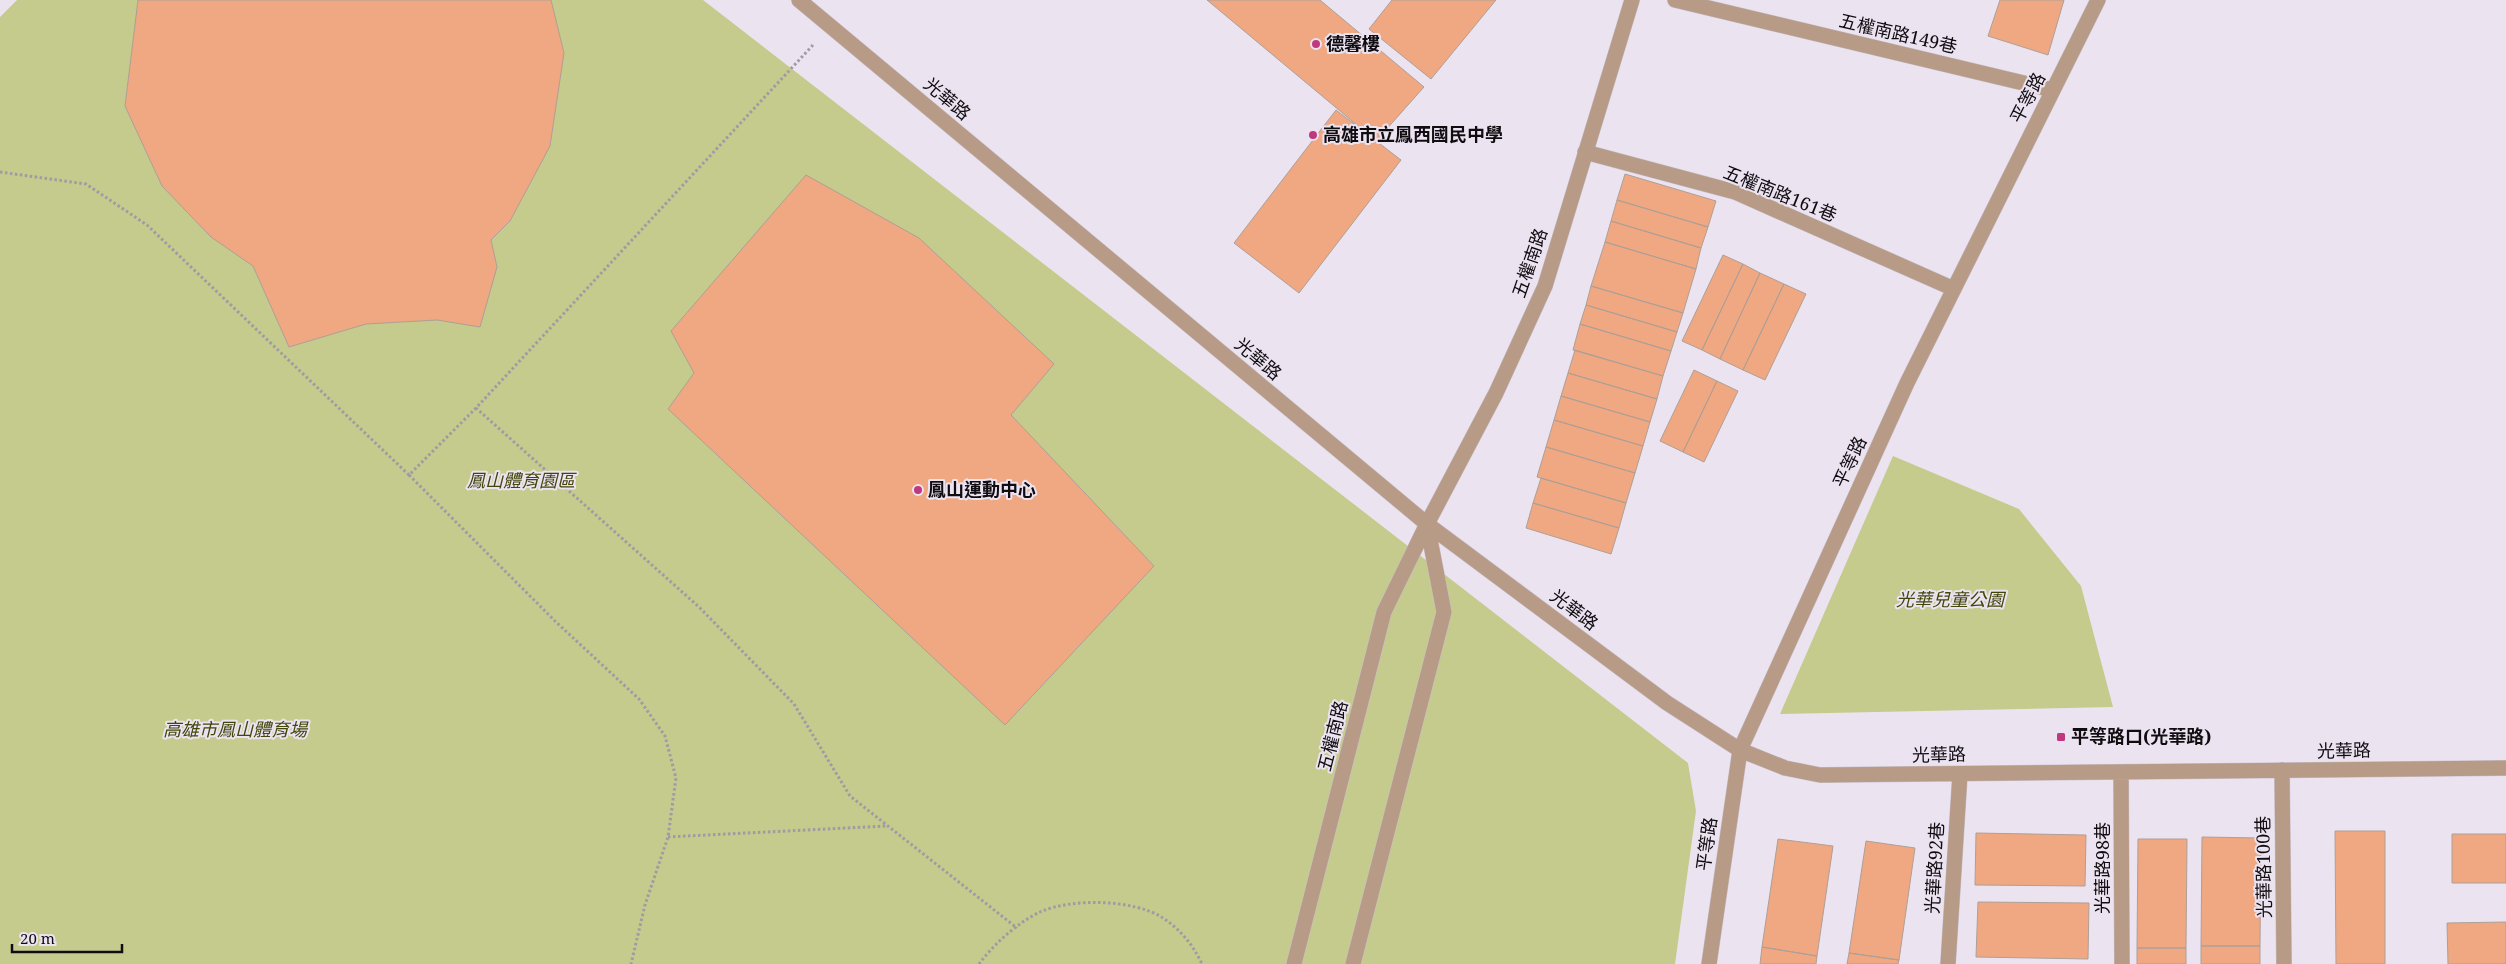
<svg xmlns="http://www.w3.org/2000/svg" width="2506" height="964" viewBox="0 0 2506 964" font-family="'Noto Serif','Noto Sans TC',serif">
<rect width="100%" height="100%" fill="#ece3f1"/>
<path fill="#c5cb8c" d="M17,0H703L1688,763L1696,811L1675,964H0V17Z
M1893,456L2019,509L2081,586L2113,707L1780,714Z"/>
<path fill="#efa881" stroke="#ae9f97" d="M138,0H551L564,53L550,146L510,221L491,240L497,267L480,327L437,320L366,324L289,347L253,266L211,237L162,186L125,106Z
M1207,0H1320L1424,87L1376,141Z
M1392,0H1496L1431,79L1369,29Z
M2000,0H2064L2048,55L1988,36Z
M1336,110L1401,160L1299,293L1234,243Z
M1625,174L1716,201L1708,227L1617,200Z
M806,175L919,238L1054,364L1011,415L1154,566L1005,725L668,409L694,373L671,331Z
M1617,200L1708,227L1701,248L1611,221Z
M1611,221L1701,248L1696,269L1605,242Z
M1605,242L1696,269L1683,313L1591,286Z
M1723,255L1743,264L1702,350L1682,341Z
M1743,264L1760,273L1720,359L1702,350Z
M1760,273L1784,284L1743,370L1720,359Z
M1784,284L1806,294L1765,380L1743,370Z
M1591,286L1683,313L1677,332L1586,305Z
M1586,305L1677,332L1671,351L1580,324Z
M1580,324L1671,351L1663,376L1573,350Z
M1575,350L1663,376L1657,399L1568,373Z
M1694,370L1717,381L1683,452L1660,441Z
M1568,373L1657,399L1650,422L1561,396Z
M1717,381L1738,391L1704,462L1683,452Z
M1561,396L1650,422L1643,446L1554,420Z
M1554,420L1643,446L1635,473L1546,447Z
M1546,447L1635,473L1626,503L1537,477Z
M1541,478L1626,503L1619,528L1533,503Z
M1533,503L1619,528L1611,554L1526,528Z
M2335,831H2385V964H2336Z
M1976,833L2086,835L2085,886L1975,885Z
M2452,834H2506V883H2452Z
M2202,837L2261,838L2260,946H2201Z
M1778,839L1833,846L1817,956L1762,947Z
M2138,839H2187L2186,948H2137Z
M1866,841L1915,848L1899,960L1849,953Z
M1978,902L2089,903L2088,959L1976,957Z
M2506,922V964H2448L2447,923Z
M2201,946H2260V964H2201Z
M1762,947L1817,956L1816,964H1760Z
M2137,948H2186V964H2137Z
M1849,953L1899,960L1898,964H1847Z"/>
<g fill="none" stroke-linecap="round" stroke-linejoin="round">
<defs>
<path id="minor" d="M799,0L1427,524L1667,703L1740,750L1785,768L1820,775L2506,768
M1675,0L2053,90
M1585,152L1735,192L1954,289
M2282,770L2284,964
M2121,772L2122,964
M1294,964L1384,612L1427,524L1496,393L1545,286L1632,0
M1353,964L1444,612L1427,524
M1709,964L1740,750L1907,383L2098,0
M1948,964L1960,774"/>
</defs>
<use href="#minor" stroke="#c9c1cd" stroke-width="16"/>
<path stroke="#a19aa5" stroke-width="3" stroke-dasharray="2.5 2.5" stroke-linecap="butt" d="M813,45L476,408L699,607L794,704L850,796L1017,928
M0,172L86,184L147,225L409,475L476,408
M409,475L556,622L639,699L665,736L676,778L668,837L645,905L631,964
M668,837L886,826
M979,964C994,944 1017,923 1040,912C1071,898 1134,899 1163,918C1181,930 1193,945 1202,964"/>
<use href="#minor" stroke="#b79b87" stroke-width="15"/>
</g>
<g fill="#be397e" stroke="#ece3f1" stroke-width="2">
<circle cx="1316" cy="44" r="5"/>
<circle cx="1313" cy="135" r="5"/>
<circle cx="918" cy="490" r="5"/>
<rect x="2056" y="732" width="10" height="10" rx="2.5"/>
</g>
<g text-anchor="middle" stroke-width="4" stroke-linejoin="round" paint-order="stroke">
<g font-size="18" fill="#100d11" stroke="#ece3f1">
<text transform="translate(1898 34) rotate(13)" y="6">五權南路149巷</text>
<text transform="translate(2028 98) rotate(-63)" y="6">平等路</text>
<text transform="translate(947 99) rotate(40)" y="6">光華路</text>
<text transform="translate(1780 194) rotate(22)" y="6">五權南路161巷</text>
<text transform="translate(1530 263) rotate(-71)" y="6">五權南路</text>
<text transform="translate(1258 359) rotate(40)" y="6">光華路</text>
<text transform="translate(1850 462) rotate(-65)" y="6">平等路</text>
<text transform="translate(1574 610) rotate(37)" y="6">光華路</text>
<text transform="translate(1333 736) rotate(-76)" y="6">五權南路</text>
<text transform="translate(2344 751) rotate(-1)" y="6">光華路</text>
<text transform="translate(1939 755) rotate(-1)" y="6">光華路</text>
<text transform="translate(1707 844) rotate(-82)" y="6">平等路</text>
<text transform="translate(2264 867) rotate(-91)" y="6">光華路100巷</text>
<text transform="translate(1935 868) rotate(-87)" y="6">光華路92巷</text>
<text transform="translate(2103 868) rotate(-90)" y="6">光華路98巷</text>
</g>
<g font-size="18" font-weight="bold" fill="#100d11" stroke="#ece3f1" text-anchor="start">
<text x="1326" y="50">德馨樓</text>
<text x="1323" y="141">高雄市立鳳西國民中學</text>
<text x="928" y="496">鳳山運動中心</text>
<text x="2071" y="743">平等路口(光華路)</text>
</g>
<g font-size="18" font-style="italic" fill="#43460b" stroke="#ece3f1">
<text x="521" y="487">鳳山體育園區</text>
<text x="1950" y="606">光華兒童公園</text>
<text x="235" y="736">高雄市鳳山體育場</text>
</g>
</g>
<path d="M12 944v8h110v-8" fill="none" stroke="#100d11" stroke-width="2.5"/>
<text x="20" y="944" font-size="15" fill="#100d11" stroke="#ece3f1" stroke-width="4" paint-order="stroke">20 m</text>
</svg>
